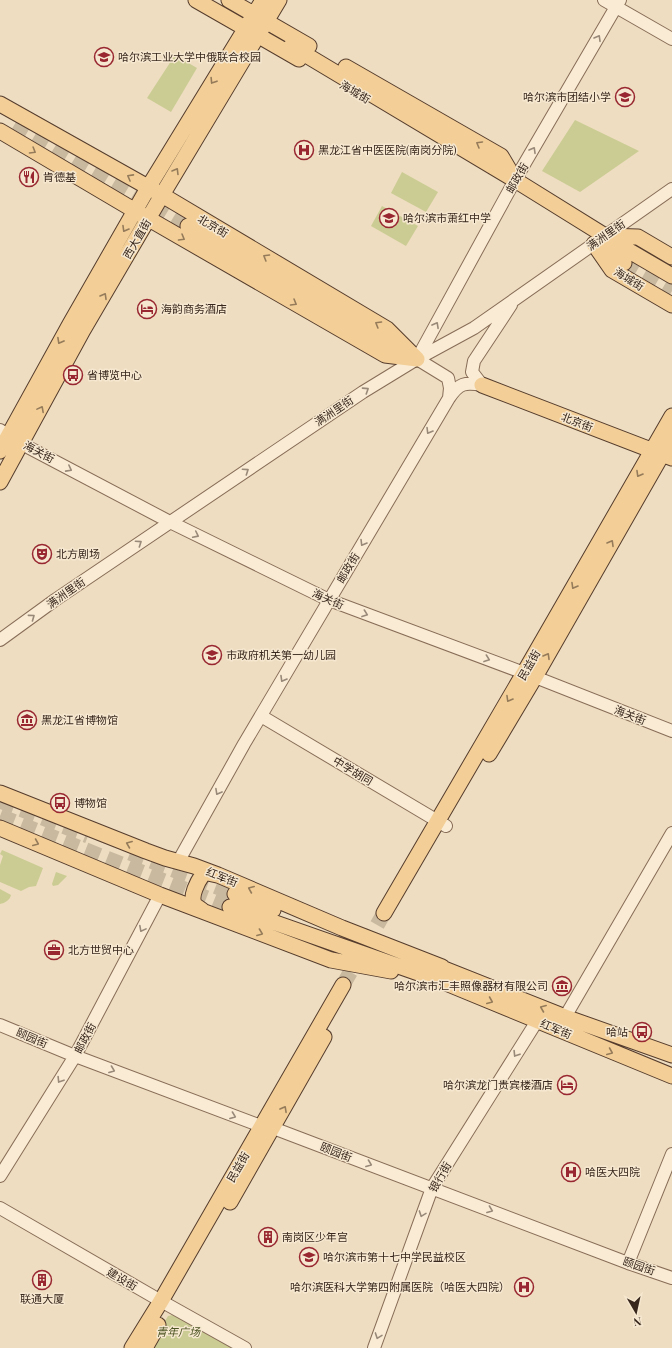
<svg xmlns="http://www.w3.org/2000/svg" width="672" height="1348" viewBox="0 0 672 1348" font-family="'Playfair Display','Noto Sans SC',serif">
<rect width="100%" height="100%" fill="#eeddc0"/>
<path fill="#cbcc94" d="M175,55L197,68L171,112L147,98Z
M575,120L639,151L580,192L542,171Z
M402,172L438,192L426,212L391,193Z
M382,206L418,226L406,246L371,226Z
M2,850L43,868L36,886L29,887L21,891L0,882V865L3,856L0,854Z
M56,872L67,876L58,885L53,886L52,884Z
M0,889L11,895C10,900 5,903 0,904Z
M177,1314L236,1348H149L168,1316Z"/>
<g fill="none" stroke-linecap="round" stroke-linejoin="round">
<path stroke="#c9b99f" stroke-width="15" stroke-dasharray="15 8" stroke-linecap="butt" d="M223,6L290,46
M16,122L188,226
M624,263L672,291
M0,801L88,836
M0,816L230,907
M130,853L235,894
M343,985L384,913"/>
<defs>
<path id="minor" d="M604,0L672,39
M482,385L472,372L474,361L511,305
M449,398L450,388L448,378L417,359L515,180L620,0
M0,430L22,444L170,522L329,600L535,677L672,731
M0,640L55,600L363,392L417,359L474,328L672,189
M261,716L446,826
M178,862L244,744L449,398C459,383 465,382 482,385
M565,1017L672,833
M0,1025L75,1056L261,1126L273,1128L628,1263L672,1278
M0,1176L75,1056L160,895
M0,1208L161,1301L245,1348
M628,1263L672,1154
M374,1348L432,1188L537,1021"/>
<path id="major" d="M196,0L299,59
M229,0L309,46
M291,46L515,180L631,252L672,276
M346,67L501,156L514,178
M0,104L162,195L387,329L417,359
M0,131L149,219L385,355L417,359
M188,226L397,347
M606,236L638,237L672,257
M594,244L612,270L672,305
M602,249L624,263
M482,385L672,458
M0,451L70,324L148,188L263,0
M0,482L83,330L162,195L279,0
M489,754L535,677L672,437
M0,793L146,851L165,858L194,866L218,875L342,928L442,967
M0,828L160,895L331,960L391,971
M235,894L273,910
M230,907L441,981L672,1076
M203,911C201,909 197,907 195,905C189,897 198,881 203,874L208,873L217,875
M384,913L524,673L672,416
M434,965L565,1017L672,1055
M230,1202L324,1037
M132,1348L161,1301L343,985
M145,1348L158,1325"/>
</defs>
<use href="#minor" stroke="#886d58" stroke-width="14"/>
<use href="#major" stroke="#553c2d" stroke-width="17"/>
<use href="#minor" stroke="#f9ebd4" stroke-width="12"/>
<use href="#major" stroke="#f3cf97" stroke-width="15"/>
</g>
<defs><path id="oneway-chevron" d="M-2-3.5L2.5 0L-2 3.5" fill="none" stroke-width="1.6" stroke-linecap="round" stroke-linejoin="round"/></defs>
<g stroke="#988978">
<use href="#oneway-chevron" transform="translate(598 38) rotate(-60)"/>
<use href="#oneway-chevron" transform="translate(533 150) rotate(-60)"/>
<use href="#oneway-chevron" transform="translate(436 325) rotate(-61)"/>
<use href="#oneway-chevron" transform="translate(366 390) rotate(-33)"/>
<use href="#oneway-chevron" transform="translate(429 431) rotate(121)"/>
<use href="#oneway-chevron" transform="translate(69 469) rotate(28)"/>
<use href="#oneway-chevron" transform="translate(246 471) rotate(-34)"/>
<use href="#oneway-chevron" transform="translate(196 535) rotate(26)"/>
<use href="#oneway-chevron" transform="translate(139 543) rotate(-34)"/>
<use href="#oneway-chevron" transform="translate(363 543) rotate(121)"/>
<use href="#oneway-chevron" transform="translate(365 614) rotate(20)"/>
<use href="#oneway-chevron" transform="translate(32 617) rotate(-36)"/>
<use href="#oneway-chevron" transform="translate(487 659) rotate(20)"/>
<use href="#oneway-chevron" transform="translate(283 679) rotate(120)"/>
<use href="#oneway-chevron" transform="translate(218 792) rotate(119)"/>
<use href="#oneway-chevron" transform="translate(142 929) rotate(118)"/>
<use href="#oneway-chevron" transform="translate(516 1054) rotate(122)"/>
<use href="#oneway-chevron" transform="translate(112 1070) rotate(21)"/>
<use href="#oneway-chevron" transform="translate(60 1080) rotate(122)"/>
<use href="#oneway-chevron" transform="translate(233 1116) rotate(21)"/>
<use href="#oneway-chevron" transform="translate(369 1164) rotate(21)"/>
<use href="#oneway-chevron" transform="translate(490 1210) rotate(21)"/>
<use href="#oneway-chevron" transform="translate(422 1214) rotate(110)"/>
<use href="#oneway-chevron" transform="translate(378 1336) rotate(110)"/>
</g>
<g stroke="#957b5a">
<use href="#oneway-chevron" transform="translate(213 81) rotate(122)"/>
<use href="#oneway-chevron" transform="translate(479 144) rotate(-150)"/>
<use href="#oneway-chevron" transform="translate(33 151) rotate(31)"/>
<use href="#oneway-chevron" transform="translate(176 171) rotate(-59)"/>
<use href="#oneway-chevron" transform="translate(130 177) rotate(-151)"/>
<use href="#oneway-chevron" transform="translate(125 229) rotate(120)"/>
<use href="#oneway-chevron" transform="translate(182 238) rotate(30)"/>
<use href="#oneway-chevron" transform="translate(266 257) rotate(-149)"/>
<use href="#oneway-chevron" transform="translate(104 296) rotate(-60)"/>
<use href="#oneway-chevron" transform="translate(294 303) rotate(30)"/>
<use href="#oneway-chevron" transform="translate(378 324) rotate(-149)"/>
<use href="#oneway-chevron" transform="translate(60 341) rotate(119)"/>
<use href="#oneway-chevron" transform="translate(41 409) rotate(-62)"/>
<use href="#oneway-chevron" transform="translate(639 474) rotate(120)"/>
<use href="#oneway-chevron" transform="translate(611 543) rotate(-60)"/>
<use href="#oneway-chevron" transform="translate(574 586) rotate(120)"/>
<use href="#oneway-chevron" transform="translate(547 656) rotate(-60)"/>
<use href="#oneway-chevron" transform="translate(509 699) rotate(120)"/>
<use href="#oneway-chevron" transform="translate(36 843) rotate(23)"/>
<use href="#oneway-chevron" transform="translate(129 844) rotate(-158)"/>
<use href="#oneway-chevron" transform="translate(251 889) rotate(-157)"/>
<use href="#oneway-chevron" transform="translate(260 933) rotate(21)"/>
<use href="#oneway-chevron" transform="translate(490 1001) rotate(23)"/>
<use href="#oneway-chevron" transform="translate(543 1008) rotate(-158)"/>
<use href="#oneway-chevron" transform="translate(610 1052) rotate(23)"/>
<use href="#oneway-chevron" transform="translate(284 1109) rotate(-61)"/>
</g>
<defs>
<symbol id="school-ring" viewBox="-11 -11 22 22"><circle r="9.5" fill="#f6e8d0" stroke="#982731" stroke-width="1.5"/><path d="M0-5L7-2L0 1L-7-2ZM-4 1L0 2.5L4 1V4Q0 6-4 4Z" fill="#982731"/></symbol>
<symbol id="hospital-ring" viewBox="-11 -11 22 22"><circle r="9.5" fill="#f6e8d0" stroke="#982731" stroke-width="1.5"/><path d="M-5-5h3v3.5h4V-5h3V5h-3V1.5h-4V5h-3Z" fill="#982731"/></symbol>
<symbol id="restaurant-ring" viewBox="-11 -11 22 22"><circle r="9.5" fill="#f6e8d0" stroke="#982731" stroke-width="1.5"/><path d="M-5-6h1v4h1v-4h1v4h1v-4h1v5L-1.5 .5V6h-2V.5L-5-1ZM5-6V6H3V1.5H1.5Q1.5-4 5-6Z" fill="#982731"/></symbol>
<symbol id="hotel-ring" viewBox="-11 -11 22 22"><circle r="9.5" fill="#f6e8d0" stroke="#982731" stroke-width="1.5"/><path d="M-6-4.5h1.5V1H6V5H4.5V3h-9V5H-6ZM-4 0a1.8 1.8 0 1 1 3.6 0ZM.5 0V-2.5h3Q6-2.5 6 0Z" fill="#982731"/></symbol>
<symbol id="bus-ring" viewBox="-11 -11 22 22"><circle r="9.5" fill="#f6e8d0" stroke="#982731" stroke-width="1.5"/><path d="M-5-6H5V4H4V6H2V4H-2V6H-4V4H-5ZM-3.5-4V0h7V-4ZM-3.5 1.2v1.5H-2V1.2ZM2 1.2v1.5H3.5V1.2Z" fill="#982731"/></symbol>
<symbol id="theatre-ring" viewBox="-11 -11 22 22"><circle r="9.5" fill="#f6e8d0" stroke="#982731" stroke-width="1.5"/><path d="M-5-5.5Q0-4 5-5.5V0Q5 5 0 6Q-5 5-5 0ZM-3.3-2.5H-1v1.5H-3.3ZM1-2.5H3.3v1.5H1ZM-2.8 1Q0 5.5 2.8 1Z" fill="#982731"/></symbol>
<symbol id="museum-ring" viewBox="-11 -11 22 22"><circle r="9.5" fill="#f6e8d0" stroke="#982731" stroke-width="1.5"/><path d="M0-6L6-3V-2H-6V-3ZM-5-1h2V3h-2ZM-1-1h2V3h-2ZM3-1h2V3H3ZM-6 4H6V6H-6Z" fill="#982731"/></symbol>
<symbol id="office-ring" viewBox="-11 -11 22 22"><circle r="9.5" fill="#f6e8d0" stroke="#982731" stroke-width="1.5"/><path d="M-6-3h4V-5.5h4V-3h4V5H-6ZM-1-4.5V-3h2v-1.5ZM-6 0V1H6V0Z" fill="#982731"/></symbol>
<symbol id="building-ring" viewBox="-11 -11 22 22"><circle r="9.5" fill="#f6e8d0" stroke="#982731" stroke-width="1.5"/><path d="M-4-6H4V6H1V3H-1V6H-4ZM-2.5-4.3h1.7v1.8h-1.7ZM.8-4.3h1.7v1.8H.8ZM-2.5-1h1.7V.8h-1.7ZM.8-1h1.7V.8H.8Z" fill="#982731"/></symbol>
</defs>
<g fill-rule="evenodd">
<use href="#school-ring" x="93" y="46" width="22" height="22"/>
<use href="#school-ring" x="614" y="86" width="22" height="22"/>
<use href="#hospital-ring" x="293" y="139" width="22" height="22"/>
<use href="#restaurant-ring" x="18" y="166" width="22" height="22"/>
<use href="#school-ring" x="378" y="207" width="22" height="22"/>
<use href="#hotel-ring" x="136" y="298" width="22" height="22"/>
<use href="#bus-ring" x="62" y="364" width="22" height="22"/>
<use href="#theatre-ring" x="31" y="543" width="22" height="22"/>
<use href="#school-ring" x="201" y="644" width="22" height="22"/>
<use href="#museum-ring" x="16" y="709" width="22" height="22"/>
<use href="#bus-ring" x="49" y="792" width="22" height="22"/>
<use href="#office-ring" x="43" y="939" width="22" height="22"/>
<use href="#museum-ring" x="551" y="975" width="22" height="22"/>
<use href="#bus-ring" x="631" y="1021" width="22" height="22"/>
<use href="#hotel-ring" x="556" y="1074" width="22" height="22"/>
<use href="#hospital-ring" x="560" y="1161" width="22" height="22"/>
<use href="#building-ring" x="257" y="1226" width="22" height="22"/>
<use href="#school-ring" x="298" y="1246" width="22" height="22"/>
<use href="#building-ring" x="31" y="1269" width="22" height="22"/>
<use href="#hospital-ring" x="513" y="1276" width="22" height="22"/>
</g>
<g text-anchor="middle" stroke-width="3" stroke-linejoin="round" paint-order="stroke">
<g font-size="11" fill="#37271d" stroke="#f6e8d0" text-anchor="start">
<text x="118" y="61">哈尔滨工业大学中俄联合校园</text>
<text x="611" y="101" text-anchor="end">哈尔滨市团结小学</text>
<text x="318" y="154">黑龙江省中医医院(南岗分院)</text>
<text x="43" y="181">肯德基</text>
<text x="403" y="222">哈尔滨市萧红中学</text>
<text x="161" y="313">海韵商务酒店</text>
<text x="87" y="379">省博览中心</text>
<text x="56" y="558">北方剧场</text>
<text x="226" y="659">市政府机关第一幼儿园</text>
<text x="41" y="724">黑龙江省博物馆</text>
<text x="74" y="807">博物馆</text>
<text x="68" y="954">北方世贸中心</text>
<text x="548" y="990" text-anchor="end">哈尔滨市汇丰照像器材有限公司</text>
<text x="628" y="1036" text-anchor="end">哈站</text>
<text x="553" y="1089" text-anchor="end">哈尔滨龙门贵宾楼酒店</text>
<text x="585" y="1176">哈医大四院</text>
<text x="282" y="1241">南岗区少年宫</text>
<text x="323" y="1261">哈尔滨市第十七中学民益校区</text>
<text x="510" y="1291" text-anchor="end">哈尔滨医科大学第四附属医院（哈医大四院）</text>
<text x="42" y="1303" text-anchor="middle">联通大厦</text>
</g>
<g font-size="11" fill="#37271d" stroke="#f6e8d0">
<text transform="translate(355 92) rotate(31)" y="4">海城街</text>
<text transform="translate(517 178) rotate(-60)" y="4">邮政街</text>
<text transform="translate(213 226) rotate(31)" y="4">北京街</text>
<text transform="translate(606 235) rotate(-35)" y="4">满洲里街</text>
<text transform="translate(137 239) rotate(-60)" y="4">西大直街</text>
<text transform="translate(629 279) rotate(32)" y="4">海城街</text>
<text transform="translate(334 411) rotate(-34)" y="4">满洲里街</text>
<text transform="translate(577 422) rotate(21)" y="4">北京街</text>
<text transform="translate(39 452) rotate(28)" y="4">海关街</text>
<text transform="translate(348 568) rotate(-59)" y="4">邮政街</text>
<text transform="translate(66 593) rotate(-35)" y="4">满洲里街</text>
<text transform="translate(328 599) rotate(24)" y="4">海关街</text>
<text transform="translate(529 665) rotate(-60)" y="4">民益街</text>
<text transform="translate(630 715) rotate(21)" y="4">海关街</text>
<text transform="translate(353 771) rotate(31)" y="4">中学胡同</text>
<text transform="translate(222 877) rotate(22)" y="4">红军街</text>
<text transform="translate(556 1029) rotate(23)" y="4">红军街</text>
<text transform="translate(32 1038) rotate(23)" y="4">颐园街</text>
<text transform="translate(85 1038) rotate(-62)" y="4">邮政街</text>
<text transform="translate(336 1152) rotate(21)" y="4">颐园街</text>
<text transform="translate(238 1167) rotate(-60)" y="4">民益街</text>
<text transform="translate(440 1177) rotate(-60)" y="4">银行街</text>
<text transform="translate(639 1266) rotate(19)" y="4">颐园街</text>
<text transform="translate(122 1279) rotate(30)" y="4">建设街</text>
</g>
<g font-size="11" font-style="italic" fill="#4c5423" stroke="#f6e8d0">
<text x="178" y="1336">青年广场</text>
</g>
</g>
<g transform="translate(636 1312) rotate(171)" stroke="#f6e8d0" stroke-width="3" paint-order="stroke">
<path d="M0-3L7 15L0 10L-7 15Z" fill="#37271d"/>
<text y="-6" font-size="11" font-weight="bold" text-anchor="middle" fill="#37271d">N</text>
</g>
</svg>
